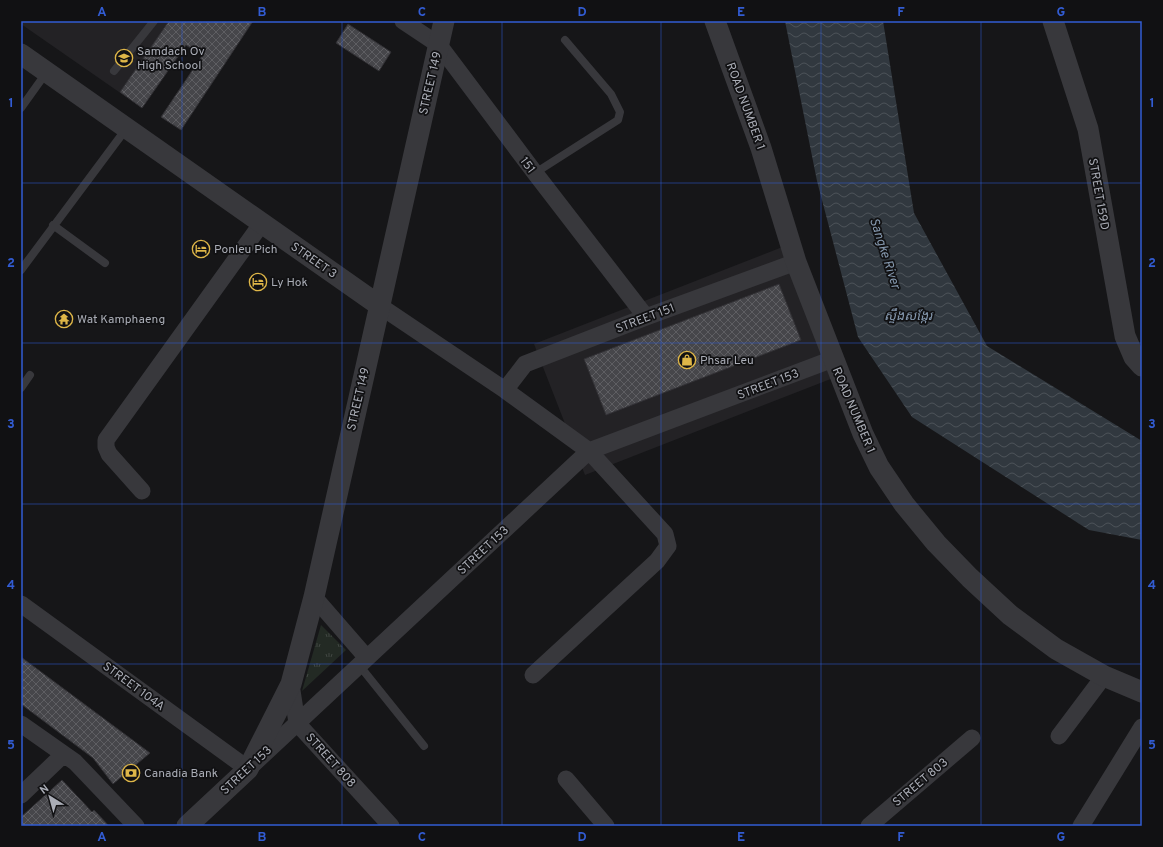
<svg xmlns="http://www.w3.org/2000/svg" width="1163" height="847" viewBox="0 0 1163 847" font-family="Overpass,'Noto Sans Khmer',sans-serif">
<defs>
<pattern id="grass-tufts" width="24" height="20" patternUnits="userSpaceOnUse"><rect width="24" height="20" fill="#232a24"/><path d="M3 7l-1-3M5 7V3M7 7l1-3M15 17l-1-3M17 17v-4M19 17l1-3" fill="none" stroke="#404642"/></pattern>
<pattern id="water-waves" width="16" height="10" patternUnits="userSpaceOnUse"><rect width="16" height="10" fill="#31383f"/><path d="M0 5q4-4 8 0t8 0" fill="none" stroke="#4c5258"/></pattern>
<pattern id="building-cross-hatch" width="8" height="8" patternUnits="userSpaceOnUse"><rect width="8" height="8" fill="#46464a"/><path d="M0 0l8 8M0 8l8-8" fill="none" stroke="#5e5e62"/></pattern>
</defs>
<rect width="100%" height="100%" fill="#161618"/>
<path fill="#232225" d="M21,21H203L142,108L21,24Z
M790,244L841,375L585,475L534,344Z"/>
<path fill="url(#grass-tufts)" d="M321,625L346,650L302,691Z"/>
<path fill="url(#water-waves)" d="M785,21H883L914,213L987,346L1142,441V540L1089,530L912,417L858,337L817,181Z"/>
<path fill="url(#building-cross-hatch)" stroke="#313034" d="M169,21H253L181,130L161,117L202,56L186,45L142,108L120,92Z
M348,24L391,52L379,71L336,43Z
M779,284L801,340L606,415L584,359Z
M21,657L150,753L113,784L93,758L21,704Z
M62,780L92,812L94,810L109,826H21V817Z"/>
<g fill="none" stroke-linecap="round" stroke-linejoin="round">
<path stroke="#38383c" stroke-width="8" d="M114,71L154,21
M21,108L46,73
M535,173L618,120L620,112L611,94L565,40
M53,225L105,263
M21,270L126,129
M21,388L30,375
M359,665L424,746"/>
<path stroke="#38383c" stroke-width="17" d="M403,21L439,45L535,173L646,317
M380,306L505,390L589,451L665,534L668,546L657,561L533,675
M505,390L525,364L646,317L796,262
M142,491L109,454L106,447V440L262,223
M314,597L367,658
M21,604L248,769L589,451L833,359
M291,684L297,723L391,826
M21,724L75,762L136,826
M1059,736L1104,676
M566,779L606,826
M21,795L64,754
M869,826L972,738
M1081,826L1142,727"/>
<path stroke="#38383c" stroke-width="21" d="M715,21L761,148L796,262L863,434L879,467L904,504L936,543L970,578L1010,615L1056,649L1104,676L1142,692
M1053,21L1088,129L1125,336L1134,357L1142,366
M21,54L380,306
M187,826L248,769L291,684L314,597L444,21"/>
</g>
<path fill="none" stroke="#325cd3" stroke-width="1" stroke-opacity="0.55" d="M182,21V826M342,21V826M502,21V826M661,21V826M821,21V826M981,21V826M21,183H1142M21,343H1142M21,504H1142M21,664H1142"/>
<defs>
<symbol id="school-ring" viewBox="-11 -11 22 22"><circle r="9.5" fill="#111113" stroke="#deb648" stroke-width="1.5"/><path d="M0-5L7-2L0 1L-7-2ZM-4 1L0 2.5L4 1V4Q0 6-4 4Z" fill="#deb648"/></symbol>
<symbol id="hotel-ring" viewBox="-11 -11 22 22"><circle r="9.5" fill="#111113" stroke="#deb648" stroke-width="1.5"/><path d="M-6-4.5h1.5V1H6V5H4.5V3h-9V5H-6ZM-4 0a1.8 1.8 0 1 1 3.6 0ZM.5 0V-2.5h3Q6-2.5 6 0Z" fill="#deb648"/></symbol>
<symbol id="temple-ring" viewBox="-11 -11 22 22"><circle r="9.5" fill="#111113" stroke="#deb648" stroke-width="1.5"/><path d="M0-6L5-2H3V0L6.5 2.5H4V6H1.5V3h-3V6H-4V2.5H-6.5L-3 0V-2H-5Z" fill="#deb648"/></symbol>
<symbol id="shop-ring" viewBox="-11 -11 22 22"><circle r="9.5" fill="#111113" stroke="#deb648" stroke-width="1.5"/><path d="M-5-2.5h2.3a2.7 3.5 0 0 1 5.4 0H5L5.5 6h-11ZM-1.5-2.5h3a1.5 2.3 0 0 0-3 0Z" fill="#deb648"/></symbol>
<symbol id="bank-ring" viewBox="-11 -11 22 22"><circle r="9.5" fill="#111113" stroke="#deb648" stroke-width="1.5"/><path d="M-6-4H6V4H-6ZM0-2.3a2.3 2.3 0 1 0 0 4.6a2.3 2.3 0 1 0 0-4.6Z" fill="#deb648"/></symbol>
</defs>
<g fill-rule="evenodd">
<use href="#school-ring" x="114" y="48" width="20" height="20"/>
<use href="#hotel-ring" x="191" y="239" width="20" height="20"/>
<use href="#hotel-ring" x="248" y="272" width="20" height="20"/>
<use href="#temple-ring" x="54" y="309" width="20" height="20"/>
<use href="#shop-ring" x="677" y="350" width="20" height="20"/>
<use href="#bank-ring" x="121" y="763" width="20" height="20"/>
</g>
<g text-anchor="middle" stroke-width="3.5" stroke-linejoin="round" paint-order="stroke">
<g font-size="12" fill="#aaadb6" stroke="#111113" text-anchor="start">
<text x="137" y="55">Samdach Ov<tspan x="137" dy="14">High School</tspan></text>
<text x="214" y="253">Ponleu Pich</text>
<text x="271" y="286">Ly Hok</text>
<text x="77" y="323">Wat Kamphaeng</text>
<text x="700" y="364">Phsar Leu</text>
<text x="144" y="777">Canadia Bank</text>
</g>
<g font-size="12" fill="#aaadb6" stroke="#111113">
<text transform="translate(430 83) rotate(-77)" y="4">STREET 149</text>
<text transform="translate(746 106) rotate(70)" y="4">ROAD NUMBER 1</text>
<text transform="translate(528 165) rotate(53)" y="4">151</text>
<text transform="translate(1099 194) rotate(80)" y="4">STREET 159D</text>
<text transform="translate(314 260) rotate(35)" y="4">STREET 3</text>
<text transform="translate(645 318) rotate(-21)" y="4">STREET 151</text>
<text transform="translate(768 384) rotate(-21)" y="4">STREET 153</text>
<text transform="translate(358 399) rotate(-77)" y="4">STREET 149</text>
<text transform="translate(854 410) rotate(67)" y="4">ROAD NUMBER 1</text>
<text transform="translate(483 550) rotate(-43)" y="4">STREET 153</text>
<text transform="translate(134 686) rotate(36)" y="4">STREET 104A</text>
<text transform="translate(331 760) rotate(48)" y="4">STREET 808</text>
<text transform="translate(246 770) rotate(-43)" y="4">STREET 153</text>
<text transform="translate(920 782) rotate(-40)" y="4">STREET 803</text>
</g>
<g font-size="13" font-style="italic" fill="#8598ae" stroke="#111113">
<text transform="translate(886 253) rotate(72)" y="5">Sangke River</text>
<text x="908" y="320">ស្ទឹងសង្កែរ</text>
</g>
</g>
<rect width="1163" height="847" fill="none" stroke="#111113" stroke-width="44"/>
<g transform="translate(50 797) rotate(323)" stroke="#111113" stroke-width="3" paint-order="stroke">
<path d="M0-3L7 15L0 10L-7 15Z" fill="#aaadb6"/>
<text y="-6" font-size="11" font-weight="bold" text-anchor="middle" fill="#aaadb6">N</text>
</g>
<rect x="22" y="22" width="1119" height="803" fill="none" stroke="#325cd3" stroke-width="1.5"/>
<g font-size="13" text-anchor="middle" font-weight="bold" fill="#325cd3">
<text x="102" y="16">A</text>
<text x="262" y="16">B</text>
<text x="422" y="16">C</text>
<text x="582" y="16">D</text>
<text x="741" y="16">E</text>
<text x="901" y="16">F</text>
<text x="1061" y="16">G</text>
<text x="11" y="107">1</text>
<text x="1152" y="107">1</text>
<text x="11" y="267">2</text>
<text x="1152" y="267">2</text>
<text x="11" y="428">3</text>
<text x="1152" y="428">3</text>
<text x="11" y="589">4</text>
<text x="1152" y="589">4</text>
<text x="11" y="749">5</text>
<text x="1152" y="749">5</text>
<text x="102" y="841">A</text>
<text x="262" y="841">B</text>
<text x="422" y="841">C</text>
<text x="582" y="841">D</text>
<text x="741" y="841">E</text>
<text x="901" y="841">F</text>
<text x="1061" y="841">G</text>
</g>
</svg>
